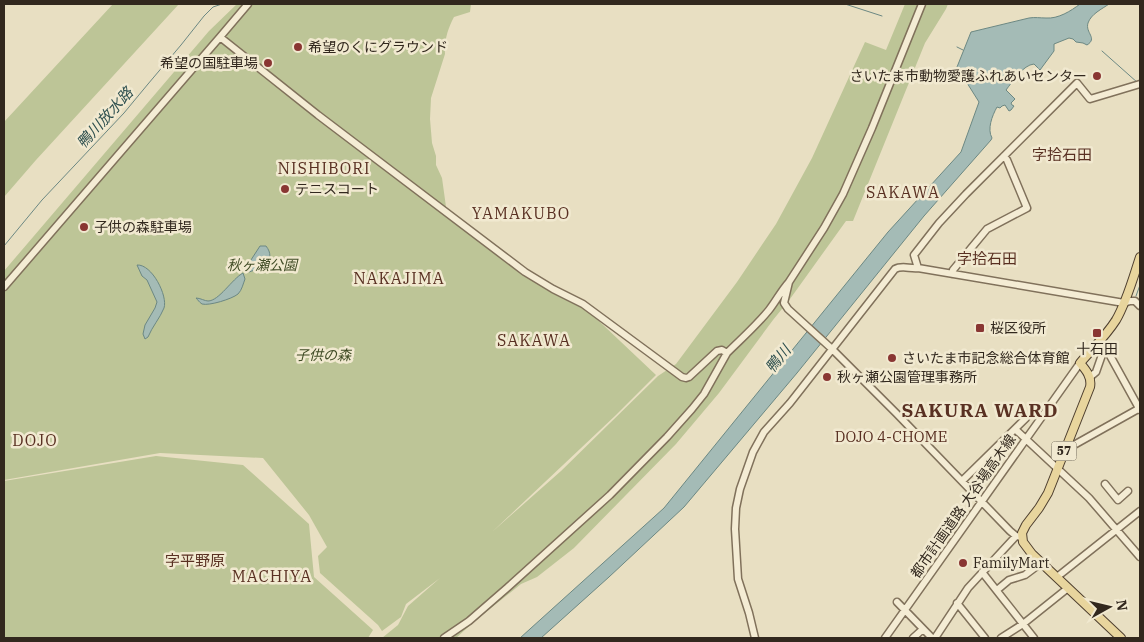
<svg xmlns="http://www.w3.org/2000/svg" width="1144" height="642" viewBox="0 0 1144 642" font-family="'IBM Plex Serif','Noto Sans JP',serif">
<rect width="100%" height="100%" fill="#e8dfc2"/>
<path fill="#bdc597" d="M113,4H179L36,160L4,197V122Z
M237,4H471L470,12L454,17C448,28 444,41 445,54L431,98L430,119L432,143L436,156V165L442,178L447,214L505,259L583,306L656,375L616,415L492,532L561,471L658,376L676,364L737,282L776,224L812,158L865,42L886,50L905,4H948L946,9L925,43L853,221H846L790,299L773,320L719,393L676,444L574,548L537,577L521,584L476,620L456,638H382L398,625L408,606L440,578L406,604L401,617L382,631L378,625L320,573L318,556L327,547L309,515L263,458L160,453L4,480V271L209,31Z
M156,456L243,465L309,524L314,577L373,630L368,638H4V481Z"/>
<path fill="#a4bbb6" stroke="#6c8883" d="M1080,4H1109C1102,9 1091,14 1088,23C1085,33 1098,38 1087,45L1083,43L1076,42L1073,39L1069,38L1054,44V51L1040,70L1034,64C1023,65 1013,81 1006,90L1015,99L1011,103L1012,105L1014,106L1011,110L1009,111L1005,105L1002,106L1000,108L997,107C992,116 987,129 992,138L991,140L924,216L797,373L684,507L609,577L541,638H520L664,508L888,232L961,152L979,102L957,67L971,32L1029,18C1035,17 1040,18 1046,18C1058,19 1071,11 1080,4Z
M260,246H266C277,260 262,268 249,272L246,268V265L249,263Z
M137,265C152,264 168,296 164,308C160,318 152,327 148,337L145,339L143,334L145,325L155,308L157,302L147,280L142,276Z
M243,273L245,279C243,284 242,290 238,294C232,299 209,306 202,304C199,302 198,300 196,298C200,298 205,301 208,301C219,301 232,279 243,273Z"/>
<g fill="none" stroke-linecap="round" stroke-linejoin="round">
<path stroke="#6c8883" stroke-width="1" d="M845,4L882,16
M957,47L963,50
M1102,51L1138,83
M4,246L42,200L124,113L148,84L181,45L204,16L213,7L222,4
M1136,296L1140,285"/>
<defs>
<path id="minor" d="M220,37L318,115L525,272L553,289L583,304L682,377L686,378L689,377L717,351L722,350L727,353C741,339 756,326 769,310C776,301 781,291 789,282L784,303L788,309L832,349L897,414L1010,531L1016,536L1022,537
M918,268L914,255L939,223L966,194L1077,83L1090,99L1140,84
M952,274L953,270L987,229L1027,208L1007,160L1004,156
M789,282L824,228L843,194L872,128L922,4
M4,287L220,37L248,4
M1090,377L1096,372L1103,352L1105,351L1108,352L1140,410
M1015,429L1089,498L1140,557
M1065,450L1140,408
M962,481L1026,418
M1105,484L1118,500L1128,491
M982,572L1034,638
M1057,577L1140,511
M997,590L1009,580L1025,575L1041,563
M897,602L932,638
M957,603L985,638
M444,638L469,621L507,588L610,495L667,437L692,409L704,394L727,353
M755,638L749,613L738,579L735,529L736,508L740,489L753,452L764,432L790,403L895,269C902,265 910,269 918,268L1124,303L1130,301H1135L1140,306
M885,638L1080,363
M913,638L923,629
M935,638L968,588L1016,536
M1001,638L1023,624L1068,588"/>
<path id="major" d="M1121,638L1032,554L1023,542L1022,533L1026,525L1039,508L1048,493L1090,387C1092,377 1086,370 1080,363C1092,349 1106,336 1116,320C1127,301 1133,278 1140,257"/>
</defs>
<use href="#minor" stroke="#80715b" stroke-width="9"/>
<use href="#major" stroke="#4e3f2f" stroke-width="10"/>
<use href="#minor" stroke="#f4ecd4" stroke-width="6"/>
<use href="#major" stroke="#e8d59d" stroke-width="8"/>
</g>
<g fill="#893632" stroke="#f1e9d0" stroke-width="2">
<circle cx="298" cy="47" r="5"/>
<circle cx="268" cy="63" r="5"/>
<circle cx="1097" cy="76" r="5"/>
<circle cx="285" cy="189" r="5"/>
<circle cx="84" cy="227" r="5"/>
<rect x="975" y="323" width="10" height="10" rx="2.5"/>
<rect x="1092" y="328" width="10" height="10" rx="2.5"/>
<circle cx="892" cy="358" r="5"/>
<circle cx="827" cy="377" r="5"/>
<circle cx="963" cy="563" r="5"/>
</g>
<g text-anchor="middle" stroke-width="5" stroke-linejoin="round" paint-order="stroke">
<rect fill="#f1e9d0" stroke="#6b6253" stroke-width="1" x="1051.5" y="441.5" width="25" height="19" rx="4"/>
<g font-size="12" font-weight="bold" fill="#32281e">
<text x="1064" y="455">57</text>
</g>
<g font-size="14" fill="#32281e" stroke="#f1e9d0" text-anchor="start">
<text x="308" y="52">希望のくにグラウンド</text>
<text x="258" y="68" text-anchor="end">希望の国駐車場</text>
<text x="1087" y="81" text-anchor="end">さいたま市動物愛護ふれあいセンター</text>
<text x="295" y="194">テニスコート</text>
<text x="94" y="232">子供の森駐車場</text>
<text x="990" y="333">桜区役所</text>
<text x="1097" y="354" text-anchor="middle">十石田</text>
<text x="902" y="363">さいたま市記念総合体育館</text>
<text x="837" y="382">秋ヶ瀬公園管理事務所</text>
<text x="973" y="568">FamilyMart</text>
</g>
<g font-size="14" font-style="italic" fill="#404c26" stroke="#f1e9d0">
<text x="262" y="270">秋ヶ瀬公園</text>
<text x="323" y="360">子供の森</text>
</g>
<g font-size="14" fill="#32281e" stroke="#f1e9d0">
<text transform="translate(963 506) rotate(-55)" y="5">都市計画道路 大谷場高木線</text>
</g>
<g font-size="15" font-style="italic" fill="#2e504f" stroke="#f1e9d0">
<text transform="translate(105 118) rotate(-48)" y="5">鴨川放水路</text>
<text transform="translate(778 359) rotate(-51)" y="5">鴨川</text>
</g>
<g font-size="15" fill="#593022" stroke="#f1e9d0">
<text x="1062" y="160">字拾石田</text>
<text x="987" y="264">字拾石田</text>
<text x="891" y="442">DOJO 4-CHOME</text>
<text x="195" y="566">字平野原</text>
</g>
<g font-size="16" letter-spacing="1" fill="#593022" stroke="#f1e9d0">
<text x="324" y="174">NISHIBORI</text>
<text x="903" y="198">SAKAWA</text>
<text x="521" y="219">YAMAKUBO</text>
<text x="399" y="284">NAKAJIMA</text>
<text x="534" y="346">SAKAWA</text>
<text x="35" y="446">DOJO</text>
<text x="272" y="582">MACHIYA</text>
</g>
<g font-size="19" font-weight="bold" letter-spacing="1" fill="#593022" stroke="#f1e9d0">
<text x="980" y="417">SAKURA WARD</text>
</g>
</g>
<rect width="1144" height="642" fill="none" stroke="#32281e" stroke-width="10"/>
<g transform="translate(1109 607) rotate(82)" stroke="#f1e9d0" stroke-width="4" paint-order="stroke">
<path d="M0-4L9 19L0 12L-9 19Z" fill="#32281e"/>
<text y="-8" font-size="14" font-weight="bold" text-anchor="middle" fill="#32281e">N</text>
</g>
</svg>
